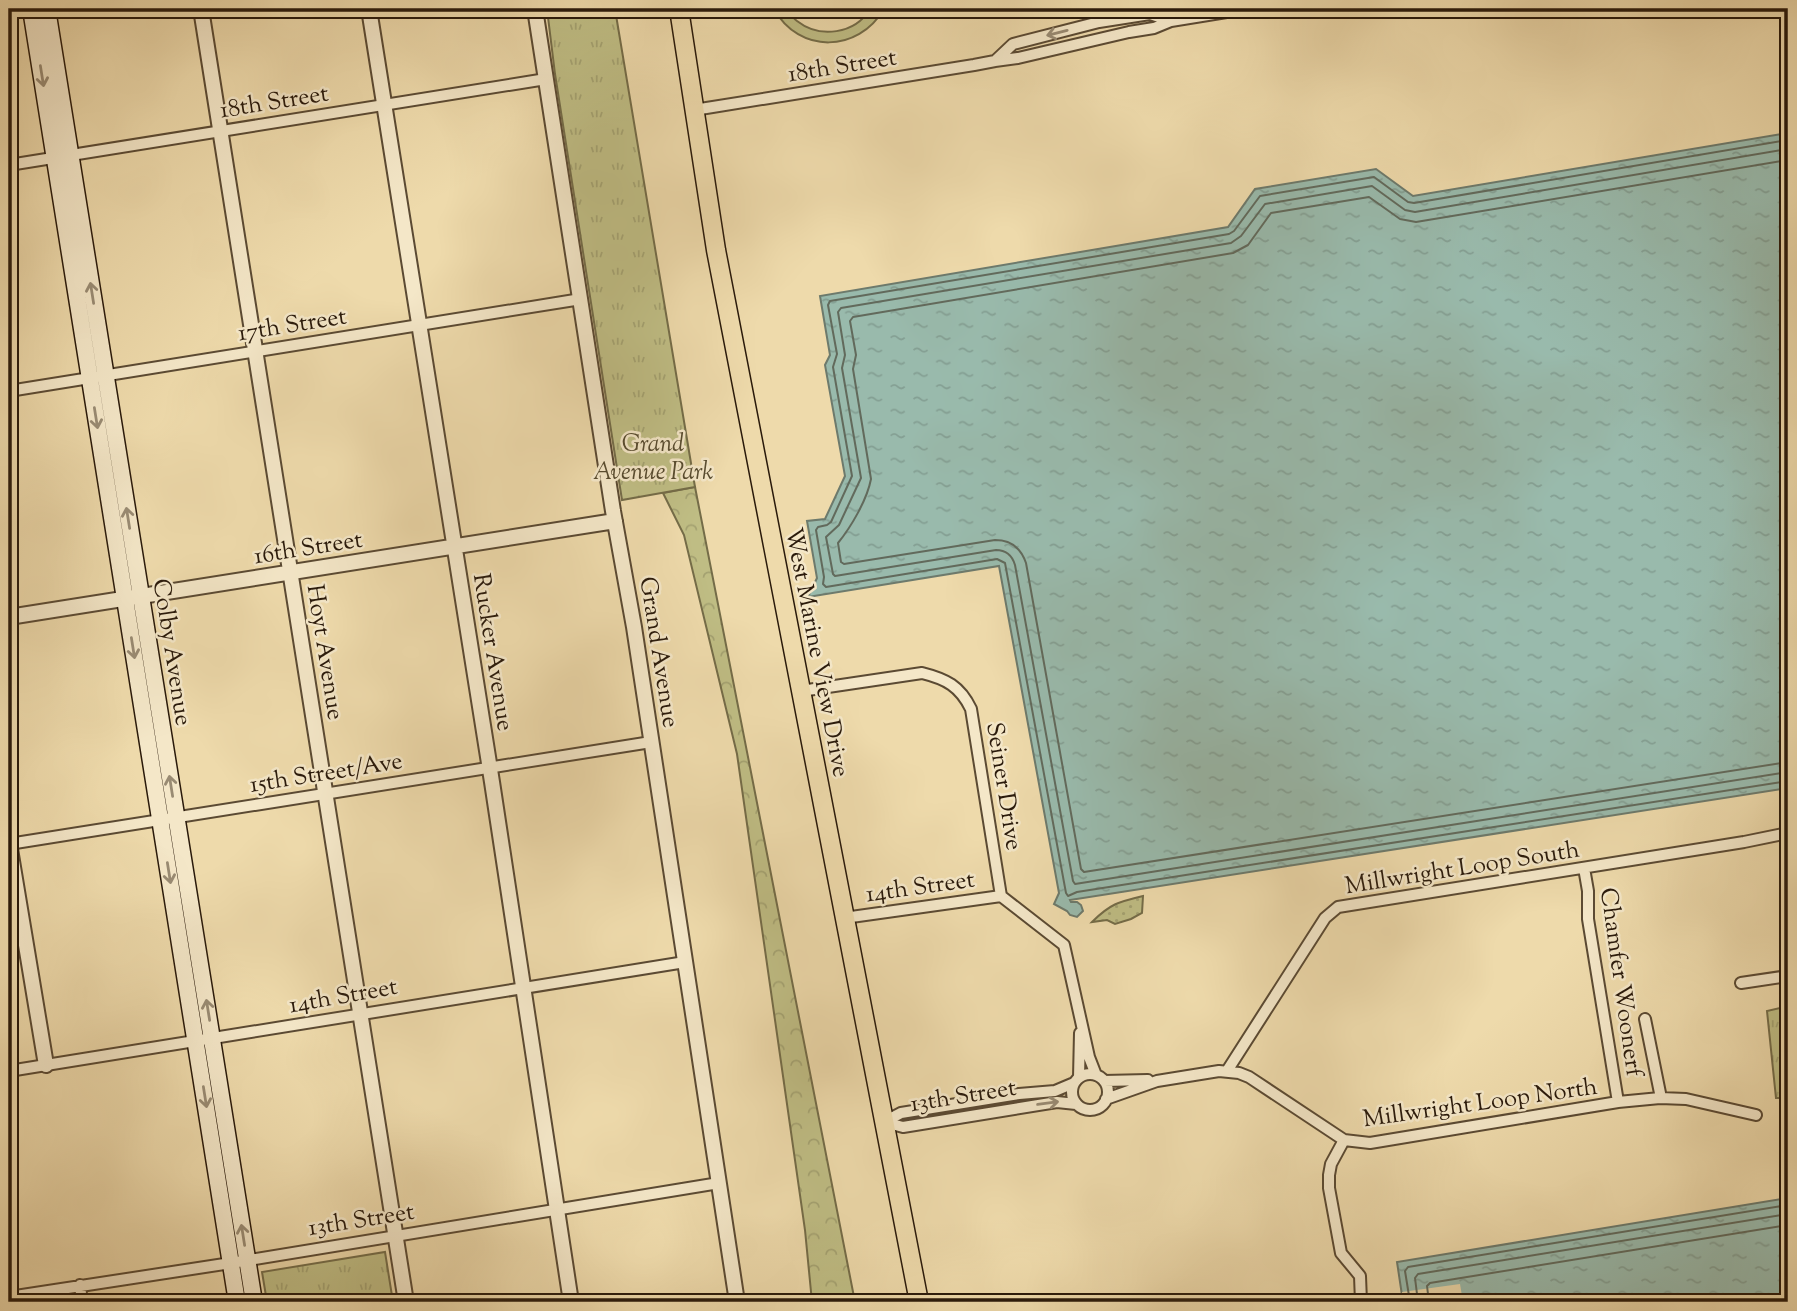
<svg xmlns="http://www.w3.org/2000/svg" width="1797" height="1311" viewBox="0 0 1797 1311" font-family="'Sorts Mill Goudy',serif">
<defs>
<pattern id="grass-dots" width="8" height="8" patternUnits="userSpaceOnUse" patternTransform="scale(1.75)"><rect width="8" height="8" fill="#bfbd84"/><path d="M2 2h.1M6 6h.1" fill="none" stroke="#a4a271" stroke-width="1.8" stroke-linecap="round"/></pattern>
<pattern id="forest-crowns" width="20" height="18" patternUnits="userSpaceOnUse" patternTransform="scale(1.75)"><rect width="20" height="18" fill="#bfbd84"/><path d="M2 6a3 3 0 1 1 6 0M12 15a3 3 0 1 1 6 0" fill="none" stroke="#a4a271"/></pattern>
<pattern id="park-tufts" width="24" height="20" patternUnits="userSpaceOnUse" patternTransform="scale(1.75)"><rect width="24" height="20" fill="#bfbd84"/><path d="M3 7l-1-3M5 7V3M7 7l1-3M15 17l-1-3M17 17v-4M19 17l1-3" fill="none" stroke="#a4a271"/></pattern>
<pattern id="water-ripples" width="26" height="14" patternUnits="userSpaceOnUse" patternTransform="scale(1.75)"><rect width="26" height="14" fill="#99baac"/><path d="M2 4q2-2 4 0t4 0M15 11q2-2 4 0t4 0" fill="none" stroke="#849f93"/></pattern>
</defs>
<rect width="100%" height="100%" fill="#eedaab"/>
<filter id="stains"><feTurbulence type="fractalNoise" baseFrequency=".00286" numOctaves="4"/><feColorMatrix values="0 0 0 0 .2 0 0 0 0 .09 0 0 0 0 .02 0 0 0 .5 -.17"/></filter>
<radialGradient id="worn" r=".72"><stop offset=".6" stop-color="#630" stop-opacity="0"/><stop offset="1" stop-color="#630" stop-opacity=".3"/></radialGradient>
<path fill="url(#grass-dots)" stroke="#746c48" stroke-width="2" d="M1143,896L1142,913L1131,919L1115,924L1107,920L1092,922C1110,904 1118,902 1143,896Z"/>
<path fill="url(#forest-crowns)" stroke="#746c48" stroke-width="2" d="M695,487L855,1302H812L805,1230L737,754L684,535L663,493Z"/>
<path fill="url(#park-tufts)" stroke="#746c48" stroke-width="2" d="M547,9H615L695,487L622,500L555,74Z
M1788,1006V1098H1776L1767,1011Z
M385,1252L393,1302H267L262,1272Z"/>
<path fill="#bfbd84" stroke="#746c48" stroke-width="2" d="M774,9H786C789,13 793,18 797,21C820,39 855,34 870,9H884C858,53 799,54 774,9Z"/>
<path fill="url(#water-ripples)" stroke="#6d7a6c" stroke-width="2" d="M1788,133V788L1070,900L1071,902H1077L1081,905L1083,911L1077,917L1070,915L1067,911L1054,904L1059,893L999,566L808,597L817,578L807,521L825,519L845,476L825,365L830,355L820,296L1228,227L1255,189L1376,169L1413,196Z
M1788,1198V1302H1403L1397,1262Z"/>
<path fill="#eedaab" d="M1460,1284L1463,1302H1403L1402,1292Z"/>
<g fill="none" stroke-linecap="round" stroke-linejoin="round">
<path stroke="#626a5c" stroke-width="2" d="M1788,140L1414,203L1408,202L1374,177L1260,196L1234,231L1229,234L830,301L828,305L837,354L833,367L852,476L831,522L827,525L818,527L816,530L824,577L823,584L826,587L997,559L1005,563L1066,893L1068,896L1077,892L1788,781
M1788,149L1415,212L1405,210L1372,186L1265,204L1241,236L1231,243L841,308L838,312L845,355L842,368L861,478L839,525L826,537L833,574L835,576L996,550C1006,550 1012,555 1015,565L1073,881L1075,884L1788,772
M1788,160L1416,222L1400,219L1369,197L1271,213L1248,245L1233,253L853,317L850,321L856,355L853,369L871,479C867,500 851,527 838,543L841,562L844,564L995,540C1011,540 1021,548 1026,563L1081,869L1084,872L1788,762
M1410,1302L1405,1271L1408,1267L1788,1205
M1418,1302L1415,1278L1418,1274L1788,1214
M1429,1302L1427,1286L1430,1283L1788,1225"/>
<defs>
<path id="minor" d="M995,61L1013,44L1099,22L1150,14L1171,21
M694,110L974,65L995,61L1018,58L1129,32L1154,28L1171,21L1245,9
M9,165L546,79
M9,391L581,299
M801,691L922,673C946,679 960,686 971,709L1001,896L1064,945L1089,1057L1096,1075
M9,844L651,742
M1584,868L1588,891V919L1618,1102
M844,918L1001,896
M1741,983L1788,976
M1645,1019L1661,1098
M9,1071L685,962
M1227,1071L1325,918L1338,907L1744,842L1788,833
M1072 1092a18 18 0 1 1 36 0a18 18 0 1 1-36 0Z
M1079,1077L1080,1033
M1104,1081L1148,1080
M1106,1099L1157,1081L1219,1071L1239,1073L1249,1077L1344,1140L1370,1143L1618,1102L1660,1098L1686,1099L1756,1115
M884,1122L903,1127L1057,1102L1076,1104
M884,1122L901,1113L1019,1094L1055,1091L1074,1083
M1344,1140L1331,1164L1329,1175V1188L1341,1253L1360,1276L1361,1302
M80,1285L82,1302
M9,1297L231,1263L719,1183"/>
<path id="tertiary" d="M201,9L406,1302
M369,9L492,782L571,1302
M535,9L613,511L634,627L737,1302
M9,617L615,521
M9,843L46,1065"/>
<path id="secondary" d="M31,9L237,1302
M47,9L254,1302"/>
<path id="primary" d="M679,9L716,250L919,1302"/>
</defs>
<use href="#minor" stroke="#5b4a33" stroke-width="14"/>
<use href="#tertiary" stroke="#5b4a33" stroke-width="18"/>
<use href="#secondary" stroke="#2a1a0b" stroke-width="19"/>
<use href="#primary" stroke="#2a1a0b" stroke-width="21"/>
<use href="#minor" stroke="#f4e7c8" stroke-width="10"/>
<use href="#tertiary" stroke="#f4e7c8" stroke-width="14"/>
<use href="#secondary" stroke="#f4e7c8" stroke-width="16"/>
<use href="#primary" stroke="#eedaab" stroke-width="18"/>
</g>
<defs><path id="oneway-shaft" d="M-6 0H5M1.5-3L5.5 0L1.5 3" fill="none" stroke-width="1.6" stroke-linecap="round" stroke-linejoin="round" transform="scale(1.75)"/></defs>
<g stroke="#998b73">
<use href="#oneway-shaft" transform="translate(1057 33) rotate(166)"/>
<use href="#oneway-shaft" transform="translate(42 76) rotate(81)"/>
<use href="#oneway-shaft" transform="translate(92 293) rotate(-99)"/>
<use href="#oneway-shaft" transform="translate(96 418) rotate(81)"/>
<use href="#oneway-shaft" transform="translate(128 518) rotate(-99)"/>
<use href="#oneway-shaft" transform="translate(133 648) rotate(81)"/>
<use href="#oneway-shaft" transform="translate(171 786) rotate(-99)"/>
<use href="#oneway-shaft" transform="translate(169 873) rotate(81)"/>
<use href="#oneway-shaft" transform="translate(208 1010) rotate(-99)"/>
<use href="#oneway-shaft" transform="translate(205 1097) rotate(81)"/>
<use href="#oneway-shaft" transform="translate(1048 1103) rotate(-8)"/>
<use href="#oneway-shaft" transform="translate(243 1235) rotate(-99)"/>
</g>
<g text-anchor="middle" stroke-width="5" stroke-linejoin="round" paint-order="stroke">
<g font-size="24" fill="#2a1a0b" stroke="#f4e7c8">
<text transform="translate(842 65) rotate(-9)" y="8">18th Street</text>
<text transform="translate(274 101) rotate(-9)" y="8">18th Street</text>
<text transform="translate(292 324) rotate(-9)" y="8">17th Street</text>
<text transform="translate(308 547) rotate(-9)" y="8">16th Street</text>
<text transform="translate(173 652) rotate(81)" y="8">Colby Avenue</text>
<text transform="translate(326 652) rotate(81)" y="8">Hoyt Avenue</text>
<text transform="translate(494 652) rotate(81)" y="8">Rucker Avenue</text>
<text transform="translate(660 652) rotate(81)" y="8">Grand Avenue</text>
<text transform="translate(818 652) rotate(79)" y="8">West Marine View Drive</text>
<text transform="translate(326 772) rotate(-9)" y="8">15th Street/Ave</text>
<text transform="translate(1005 786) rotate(81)" y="8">Seiner Drive</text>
<text transform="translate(1462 867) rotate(-9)" y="8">Millwright Loop South</text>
<text transform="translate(920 886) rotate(-8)" y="8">14th Street</text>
<text transform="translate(1622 982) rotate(82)" y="8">Chamfer Woonerf</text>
<text transform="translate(343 995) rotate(-10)" y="8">14th Street</text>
<text transform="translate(963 1095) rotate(-9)" y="8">13th Street</text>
<text transform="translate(1480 1102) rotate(-8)" y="8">Millwright Loop North</text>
<text transform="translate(361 1219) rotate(-9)" y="8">13th Street</text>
</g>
<g font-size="24" font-style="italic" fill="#574b2f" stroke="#f4e7c8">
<text x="653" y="451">Grand<tspan x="653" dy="28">Avenue Park</tspan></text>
</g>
</g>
<rect width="1797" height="1311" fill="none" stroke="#eedaab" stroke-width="35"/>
<rect x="10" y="10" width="1776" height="1290" fill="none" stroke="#2a1a0b" stroke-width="3.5"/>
<rect x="18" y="18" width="1762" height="1276" fill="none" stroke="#2a1a0b" stroke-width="2"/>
<rect width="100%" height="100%" filter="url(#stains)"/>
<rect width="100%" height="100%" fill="url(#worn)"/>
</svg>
